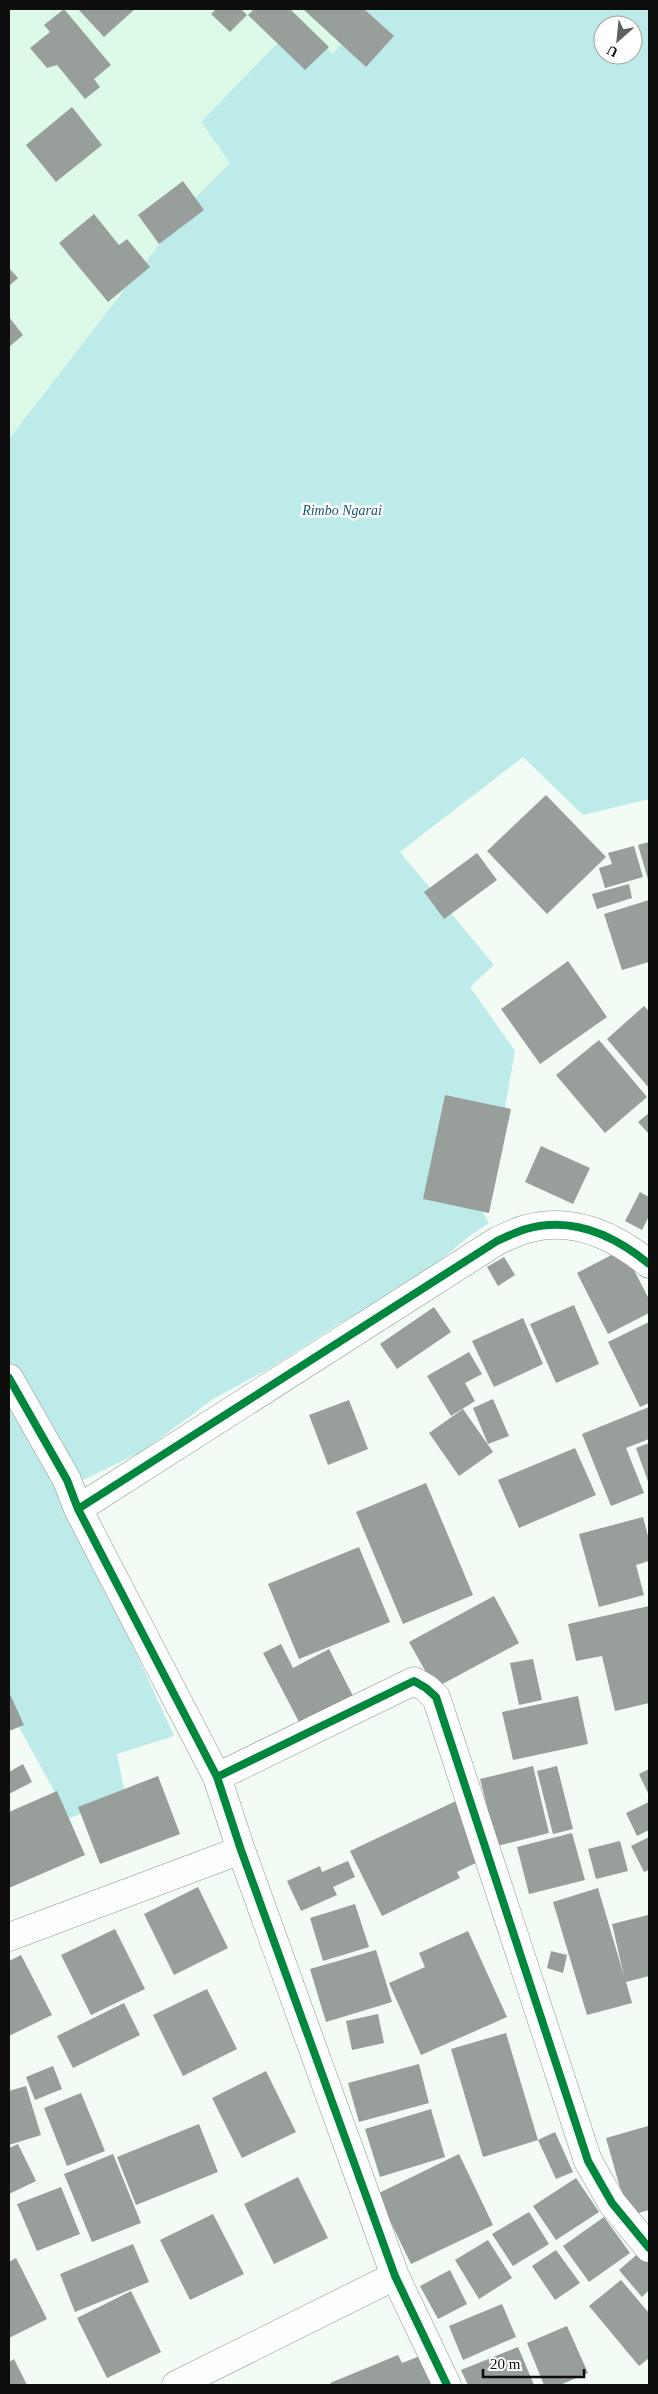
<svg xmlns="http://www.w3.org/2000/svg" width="658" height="2394" viewBox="0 0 658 2394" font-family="'Times New Roman',serif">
<rect width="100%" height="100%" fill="#f2fbf4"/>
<path fill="#ddf9e7" d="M9,9H368L333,54L299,21L201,122L230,163L195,198L9,439Z"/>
<path fill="#bdebe9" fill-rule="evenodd" d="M368,9H649V799L583,815L523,757L400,852L494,965L470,987L515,1051L503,1119L481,1209L489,1223L468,1237L413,1283L337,1325L272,1367L213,1399L143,1451L85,1479L65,1487L89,1550L174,1736L117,1754L126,1799L69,1818L15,1720L9,1722V439L195,198L230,163L201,122L299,21L333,54ZM603,25H633V55H603Z"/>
<path fill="#989e99" d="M64,9L111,65L94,79L100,87L85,99L57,65L47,68L30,48L50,32L44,25Z
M78,9H135L104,37Z
M216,9H241L247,15L230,32L211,14Z
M254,9H290L329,47L305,70L248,15Z
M303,9H364L394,36L366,67Z
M72,107L102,145L56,182L26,145Z
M183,181L204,210L159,244L138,215Z
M94,214L119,245L127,239L150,267L108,302L59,243Z
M9,268L18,278L9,286Z
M9,317L23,335L9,347Z
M546,795L606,857L547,914L487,851Z
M649,842V883L638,845Z
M634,846L643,877L605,888L599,868L612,864L608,853Z
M477,853L497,880L444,919L424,892Z
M629,884L632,898L597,909L592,894Z
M649,900V962L622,970L604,914Z
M568,961L607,1017L540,1064L501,1009Z
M644,1006L649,1011V1088L607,1039Z
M599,1040L647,1097L605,1133L556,1075Z
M445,1095L511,1109L489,1213L423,1199Z
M649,1113V1134L638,1122Z
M541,1146L590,1168L573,1204L525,1182Z
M640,1192L649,1197V1216L642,1230L625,1221Z
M623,1249L649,1299V1313L608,1334L577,1273Z
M504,1257L515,1275L498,1286L487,1267Z
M574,1305L599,1364L556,1383L530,1324Z
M434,1307L451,1332L397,1369L380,1344Z
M523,1318L543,1364L494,1387L472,1341Z
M649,1322V1403L640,1407L608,1342Z
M469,1352L482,1374L465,1383L475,1401L451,1416L427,1376Z
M493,1399L509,1436L488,1444L473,1408Z
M349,1400L368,1449L328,1465L309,1415Z
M649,1407V1439L626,1448L644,1493L611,1506L582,1434Z
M463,1409L493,1452L459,1476L429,1433Z
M649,1443V1484L636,1448Z
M575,1448L596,1495L519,1528L498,1480Z
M426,1483L473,1595L403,1624L356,1512Z
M643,1517L649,1540V1561L636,1565L644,1595L599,1607L579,1534Z
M359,1547L390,1622L299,1659L268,1584Z
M494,1596L519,1643L435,1688L409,1642Z
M649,1606V1703L615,1711L602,1656L576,1661L568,1624Z
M281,1644L293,1668L329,1649L353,1696L300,1724L263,1653Z
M533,1659L542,1700L519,1705L510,1663Z
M9,1692L24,1725L9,1731Z
M578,1696L588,1744L513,1760L502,1712Z
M23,1764L32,1782L9,1794V1772Z
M533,1766L549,1833L497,1846L480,1779Z
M557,1766L573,1829L553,1834L537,1771Z
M649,1769V1795L639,1774Z
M158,1776L180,1834L100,1864L78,1807Z
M57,1791L85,1855L9,1888V1812Z
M456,1801L484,1859L457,1872L460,1878L382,1916L350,1851Z
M649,1802V1830L637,1836L626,1813Z
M572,1833L585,1880L529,1894L517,1847Z
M649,1837V1870L644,1872L631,1846Z
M620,1841L628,1871L596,1879L588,1849Z
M348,1861L355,1877L333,1887L337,1895L301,1911L287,1881L320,1866L322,1872Z
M198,1887L228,1948L174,1975L144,1914Z
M598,1888L624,1976L612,1924L648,1915L649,1976L626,1982L632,2003L587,2015L553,1902Z
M355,1904L369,1947L323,1961L310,1918Z
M115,1929L145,1989L91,2015L61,1955Z
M468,1931L507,2017L421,2055L389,1983L425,1967L419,1953Z
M376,1950L392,2002L326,2022L310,1969Z
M551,1951L567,1955L563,1973L547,1968Z
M21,1955L52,2015L9,2036V1961Z
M207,1989L237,2049L183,2076L153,2015Z
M124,2003L140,2035L73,2068L57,2036Z
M378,2014L384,2043L352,2050L346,2021Z
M506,2033L538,2140L555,2132L573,2172L556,2179L538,2140L483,2157L451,2049Z
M419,2064L429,2103L359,2122L348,2083Z
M53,2066L62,2089L35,2100L26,2077Z
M266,2071L296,2132L242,2158L212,2098Z
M26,2086L41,2135L9,2145V2091Z
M81,2093L105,2151L67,2166L44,2108Z
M431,2109L445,2157L380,2177L365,2129Z
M199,2124L218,2172L136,2205L117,2157Z
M648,2126L649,2210L628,2216L606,2138Z
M18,2144L36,2181L9,2194V2148Z
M113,2154L141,2223L92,2242L64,2174Z
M459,2154L493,2225L411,2264L377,2194Z
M298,2177L328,2238L274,2264L244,2204Z
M576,2178L599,2212L556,2240L533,2206Z
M61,2187L80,2234L37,2251L17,2204Z
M529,2212L549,2244L513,2266L492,2234Z
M213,2214L244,2274L190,2300L160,2240Z
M604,2217L630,2253L589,2282L563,2246Z
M488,2240L512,2278L479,2299L455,2260Z
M133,2244L149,2282L75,2312L60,2274Z
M556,2250L580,2283L555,2300L532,2266Z
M641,2251L649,2261V2290L642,2297L619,2270Z
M16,2258L47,2319L9,2338V2262Z
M450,2270L467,2304L438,2319L420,2286Z
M621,2280L649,2313V2358L639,2366L589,2306Z
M131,2291L161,2352L107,2378L77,2318Z
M502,2304L516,2337L463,2360L449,2326Z
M567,2326L588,2373L560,2385H544L527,2343Z
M518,2347L534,2385H468L461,2370Z
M398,2355L402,2363L420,2356L432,2385H332L330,2383Z
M14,2359L27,2385H9V2362Z"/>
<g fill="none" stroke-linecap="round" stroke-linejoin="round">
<defs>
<path id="minor" d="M9,1378L67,1480L78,1509L217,1777L241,1850L395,2276L447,2385
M78,1509L497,1241C506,1237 516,1232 526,1229C572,1216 615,1236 649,1264
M217,1777L414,1681L426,1688L436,1697L588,2161L612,2203L649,2248
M9,1937L241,1850
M176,2385L395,2276"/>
</defs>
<use href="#minor" stroke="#919592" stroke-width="29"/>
<use href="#minor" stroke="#fdfefd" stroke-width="28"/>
<defs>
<path id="cycleway" d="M9,1378L67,1480L78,1509L217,1777L241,1850L395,2276L447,2385
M78,1509L497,1241C506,1237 516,1232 526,1229C572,1216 615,1236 649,1264
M217,1777L414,1681L426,1688L436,1697L588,2161L612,2203L649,2248"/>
</defs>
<use href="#cycleway" stroke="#fff" stroke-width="11"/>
<use href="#cycleway" stroke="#00873e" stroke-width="8"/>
</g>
<g text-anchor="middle" stroke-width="5" stroke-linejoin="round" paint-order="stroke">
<g font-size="14" font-style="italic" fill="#18566b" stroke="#fff">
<text x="342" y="515">Rimbo Ngarai</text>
</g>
</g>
<rect width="658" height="2394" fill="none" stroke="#0e0e0e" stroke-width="20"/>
<g transform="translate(618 40) rotate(207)"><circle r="24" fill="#ffffff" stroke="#9f9f9f"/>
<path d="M0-4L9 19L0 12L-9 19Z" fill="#5e615e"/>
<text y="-8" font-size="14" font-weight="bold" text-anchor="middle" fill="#0e0e0e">U</text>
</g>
<path d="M483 2369v8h101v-8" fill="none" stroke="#0e0e0e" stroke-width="2.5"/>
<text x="490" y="2369" font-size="15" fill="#0e0e0e" stroke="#ffffff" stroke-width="4" paint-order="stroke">20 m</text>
</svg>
